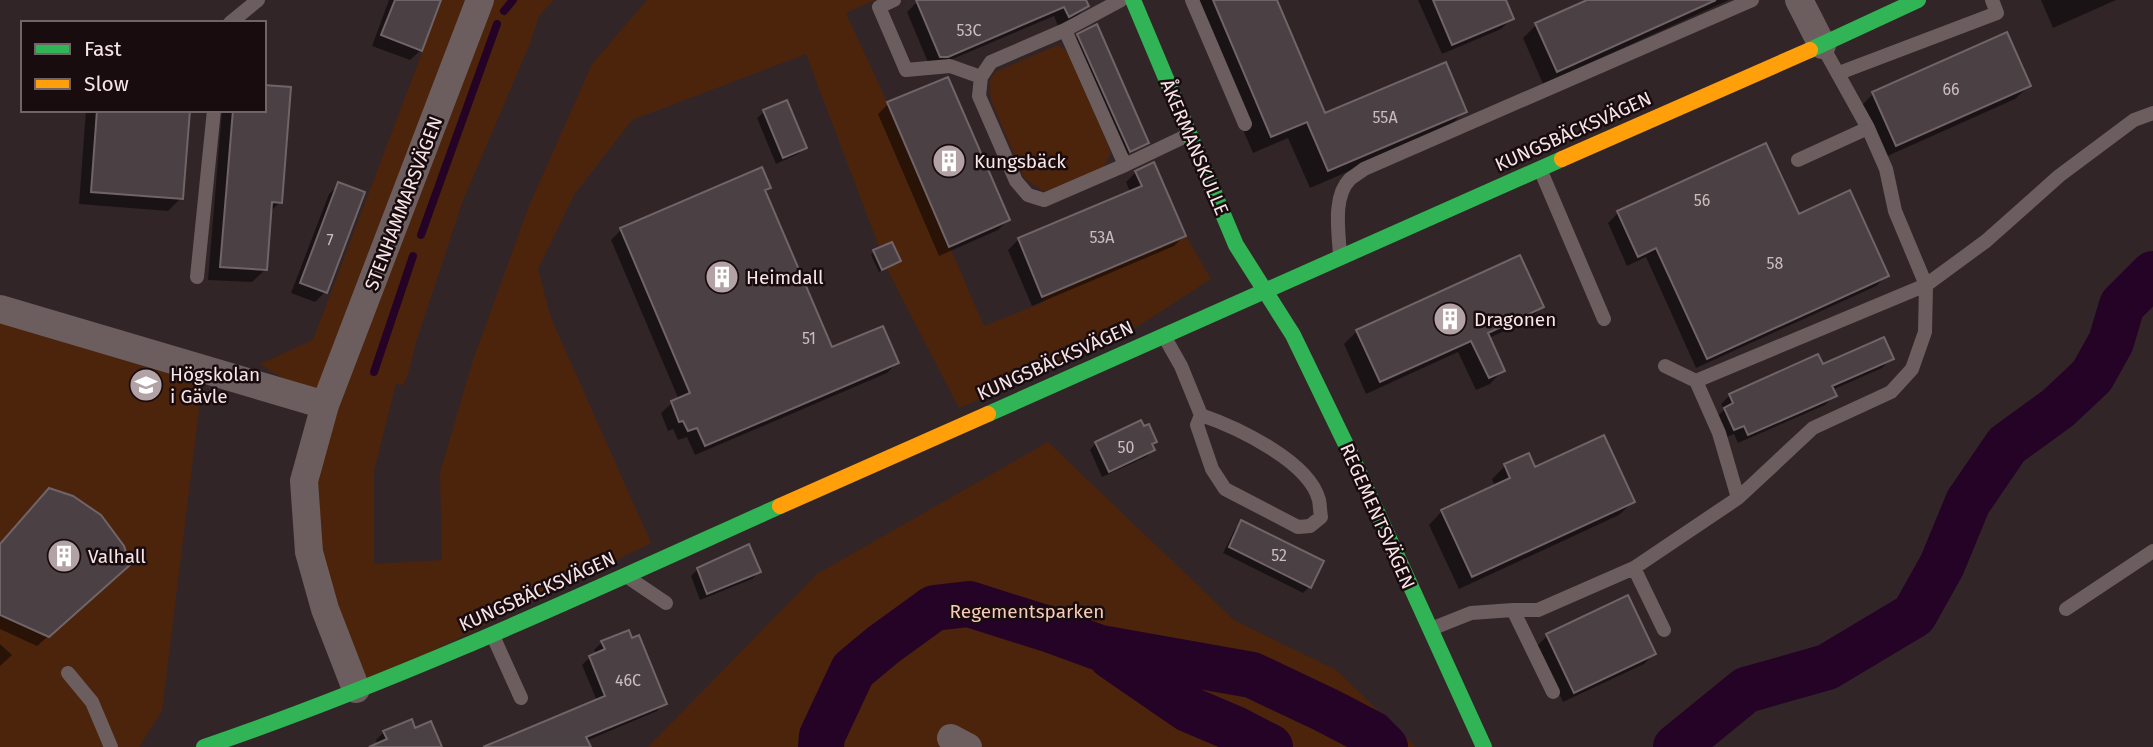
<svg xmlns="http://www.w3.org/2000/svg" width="2153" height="747" viewBox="0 0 2153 747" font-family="'Fira Sans',sans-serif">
<rect width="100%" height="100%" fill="#322528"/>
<path fill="#4c240c" d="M442,0H554L539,16L530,43L462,203L416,342L408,374L403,385L396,384L374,471V564L442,560L440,473L473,360L529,206L592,64L647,0H875L846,13L887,102L984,326L1044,302L1042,297L1186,236L1211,279L1109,345L959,408L889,273L806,54L632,120L574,195L538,269L551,318L651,543L356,689L309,552L325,405L260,364L313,340Z
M1058,45L1070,54L1111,153L1102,170L1061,187L1043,191L1024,178L991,100L989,81L995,72Z
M0,309L204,369L162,711L139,747H0Z
M1048,442L1234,620L1336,670L1416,747H648L817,574Z"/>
<path fill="#0007" d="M389,0H439L421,50L410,60L372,46Z
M922,0H1084L1087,6L1077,16L1058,26L1054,16L936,66L930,67L907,12L917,2Z
M1187,0H1275L1324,116L1465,111L1447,129L1310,188L1288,138L1253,153Z
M1418,0H1504L1512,18L1501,29L1442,54Z
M1591,0H1729L1543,84L1523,38L1536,25Z
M2041,0H2116L2053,28Z
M1078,36L1147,143L1144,146L1127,154L1075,39Z
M264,84L281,86L280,202L270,212L266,269L252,282L208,280L222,110H264Z
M2029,86L2015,99L1883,158L1860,107L1873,94Z
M888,104L1008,220L998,230L939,256L878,114Z
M86,110H188L181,198L168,211L79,204Z
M764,112L805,148L798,154L776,164L757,118Z
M1136,172L1184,236L1174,246L1032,306L1008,250L1019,239L1130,192L1126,182Z
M339,184L325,292L315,302L291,293L329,194Z
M769,188L764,192L831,349L897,363L887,373L695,455L687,437L678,440L673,429L668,431L661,413L672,403L679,400L611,240L621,230Z
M1618,213L1798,216L1887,275L1876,286L1696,368L1646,257L1627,266L1608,223Z
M874,252L899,261L879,272L871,255Z
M1542,307L1529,320L1489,338L1503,370L1490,384L1476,390L1458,352L1366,394L1344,344L1357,331Z
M1891,359L1882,368L1832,390L1835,395L1825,405L1738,443L1734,434L1725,438L1715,418L1724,410L1721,404L1730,395L1822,366Z
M1155,442L1151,445L1153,450L1146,457L1102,477L1090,450L1096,443Z
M1505,466L1534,469L1633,502L1619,515L1459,589L1429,525L1442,511L1495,487L1492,479Z
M39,501L118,575L37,646L0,629V544Z
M1242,522L1309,587L1303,593L1223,553L1235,529Z
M698,569L759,572L752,579L700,600L691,576Z
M1547,636L1654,654L1644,664L1563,702L1537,646Z
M602,642L665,703L657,711L586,741L589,747H487L597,701L582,665L590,657L596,655L594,650Z
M0,644L12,655L0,666Z
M414,730L440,747H378L376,740L384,732Z"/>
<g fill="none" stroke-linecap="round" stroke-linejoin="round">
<path stroke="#240326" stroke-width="8" d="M504,11L513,0
M421,235L497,24
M374,372L413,256"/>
<path stroke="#240326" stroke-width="46" d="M1111,656L1188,709L1235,729L1270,747
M821,747L822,736L853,670L883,645L934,608L969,604L1048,629L1100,648L1252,675L1326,710L1372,734L1385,747
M1676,747L1746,690L1827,667L1914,615L1942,565L1968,502L2007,445L2058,408L2092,376L2111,342L2122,305L2153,274"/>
</g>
<path fill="#4b4044" stroke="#706468" stroke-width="2" d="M395,0H441L422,51L381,35Z
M916,0H1086L1089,6L1069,17L1064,7L948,57H940Z
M1213,0H1277L1325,113L1446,62L1467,112L1328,171L1307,122L1271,137Z
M1433,0H1506L1514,19L1452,45Z
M1587,0H1716L1557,72L1535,23Z
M1097,24L1149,143L1130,152L1077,34Z
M2007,32L2031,86L1896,146L1872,92Z
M948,77L1010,220L949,247L887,102Z
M264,85L291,87L282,203L272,202L267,270L220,267L233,110H264Z
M787,100L807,148L783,158L763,110Z
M97,110H190L183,199L91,192Z
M1766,143L1799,214L1850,190L1889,276L1707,359L1656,248L1638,257L1617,211Z
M1154,162L1186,236L1042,297L1018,238L1142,186L1135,171Z
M762,167L771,188L765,190L832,347L883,326L899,363L705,446L697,428L688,431L683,421L679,422L671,401L690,393L620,228Z
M338,182L365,192L327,293L300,283Z
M892,242L901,261L882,270L873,250Z
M1520,255L1544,307L1488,333L1505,371L1489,378L1471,341L1380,382L1356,330Z
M1884,337L1894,359L1832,386L1837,396L1748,435L1744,426L1734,430L1724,408L1733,403L1729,394L1818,354L1823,364Z
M1141,420L1144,426L1149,424L1157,442L1152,444L1155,450L1109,472L1095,442Z
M1604,435L1635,502L1472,577L1441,510L1510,478L1504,464L1529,453L1535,467Z
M49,488L73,496L101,515L124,546L130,565L49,637L0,615V544Z
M1241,520L1324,561L1311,588L1229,547Z
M749,544L761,572L707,594L697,568Z
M1628,595L1656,654L1574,693L1546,634Z
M629,630L632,638L639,635L667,704L586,737L591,747H483L605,696L589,656L605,649L601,641Z
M412,719L415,728L431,721L442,747H369L387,739L383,731Z"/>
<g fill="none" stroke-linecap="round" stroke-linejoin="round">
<path stroke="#6c5e5e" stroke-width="14" d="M894,0L879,7L906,70L950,66L981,77
M1121,0L1065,30L1125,165L1188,135
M1192,0L1245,124
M230,23L258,0
M1065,30L991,62L981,77L979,96L1016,181L1028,195L1044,200L1125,165
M1839,73L1997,13L1992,0
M1798,160L1868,128
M1540,169L1604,319
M1340,256C1339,233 1332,197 1350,179C1354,176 1359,173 1364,169L1752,0
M197,277L214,110
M1164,336L1181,366L1201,415L1197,425L1212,469L1225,489L1298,527L1310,526L1321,517C1320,512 1320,505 1319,500C1309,461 1236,427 1201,415
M1665,366L1696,381L1719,433L1738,498
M1696,381L1926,285L1986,241L2059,176L2134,120L2153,113
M1634,568L1664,630
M629,578L666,603
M2066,609L2153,551
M1513,610L1553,692
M1431,629L1471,613L1513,610H1538L1634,568L1738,498L1813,428L1891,392L1912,369L1925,332L1926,285L1895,211L1886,169L1868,128L1823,47
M493,636L521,698
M68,673L92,702L111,747"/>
<path stroke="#6c5e5e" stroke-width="28" d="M1799,0L1822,45
M0,309L325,405
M356,689L325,609L309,552L304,481L325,405L480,0
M951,738L968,747"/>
<path stroke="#30b455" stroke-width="16" d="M1133,0L1236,245L1293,335L1351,455L1484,747
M1810,50L1918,0
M988,414L1562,159
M204,747C401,680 591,591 780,506"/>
<path stroke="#ff9f0a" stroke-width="16" d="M1562,159L1810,50
M780,506L988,414"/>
</g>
<defs>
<symbol id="building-disc" viewBox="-11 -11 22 22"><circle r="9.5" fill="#b3a2a5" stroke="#180c0f"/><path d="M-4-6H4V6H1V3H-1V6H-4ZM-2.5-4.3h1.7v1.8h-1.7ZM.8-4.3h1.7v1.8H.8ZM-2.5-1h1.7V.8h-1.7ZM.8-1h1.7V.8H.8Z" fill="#fff"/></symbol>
<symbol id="university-disc" viewBox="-11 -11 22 22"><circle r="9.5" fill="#b3a2a5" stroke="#180c0f"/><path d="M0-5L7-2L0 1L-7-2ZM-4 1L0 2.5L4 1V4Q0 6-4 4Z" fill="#fff"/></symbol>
</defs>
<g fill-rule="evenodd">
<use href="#building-disc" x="930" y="142" width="38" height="38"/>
<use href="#building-disc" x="703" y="258" width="38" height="38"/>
<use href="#building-disc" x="1431" y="300" width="38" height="38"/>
<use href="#university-disc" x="127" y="366" width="38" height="38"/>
<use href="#building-disc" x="45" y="537" width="38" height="38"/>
</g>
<g text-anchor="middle" stroke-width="5" stroke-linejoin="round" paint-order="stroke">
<g font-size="16" fill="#cdbcbf">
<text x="969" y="36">53C</text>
<text x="1951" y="95">66</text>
<text x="1385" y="123">55A</text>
<text x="1702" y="206">56</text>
<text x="1102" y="243">53A</text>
<text x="330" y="246">7</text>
<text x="1775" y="269">58</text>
<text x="809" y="344">51</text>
<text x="1126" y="453">50</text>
<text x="1279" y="561">52</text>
<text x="628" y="686">46C</text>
</g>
<g font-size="19" fill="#f8e5e8" stroke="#180c0f">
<text transform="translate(1573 131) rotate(-24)" y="7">KUNGSBÄCKSVÄGEN</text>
<text transform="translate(1195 147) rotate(67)" y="7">ÅKERMANSKULLE</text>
<text transform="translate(403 203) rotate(-69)" y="7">STENHAMMARSVÄGEN</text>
<text transform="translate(1055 360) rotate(-24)" y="7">KUNGSBÄCKSVÄGEN</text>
<text transform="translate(1378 516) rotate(66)" y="7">REGEMENTSVÄGEN</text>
<text transform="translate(537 591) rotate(-24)" y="7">KUNGSBÄCKSVÄGEN</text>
</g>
<g font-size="19" fill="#f8e5e8" stroke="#180c0f" text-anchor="start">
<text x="974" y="168">Kungsbäck</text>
<text x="746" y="284">Heimdall</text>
<text x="1474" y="326">Dragonen</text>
<text x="170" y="381">Högskolan<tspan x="170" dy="22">i Gävle</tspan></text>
<text x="88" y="563">Valhall</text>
</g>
<g font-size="19" fill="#f7ccb6" stroke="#180c0f">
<text x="1027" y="618">Regementsparken</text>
</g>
</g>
<rect x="21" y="21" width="245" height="91" fill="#180c0f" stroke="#726366" stroke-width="2"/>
<rect x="35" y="44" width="35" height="10" fill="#30b455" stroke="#726366" stroke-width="2"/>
<text x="84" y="56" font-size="21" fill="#f8e5e8">Fast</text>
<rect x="35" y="79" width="35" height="10" fill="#ff9f0a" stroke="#726366" stroke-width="2"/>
<text x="84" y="91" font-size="21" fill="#f8e5e8">Slow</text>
</svg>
